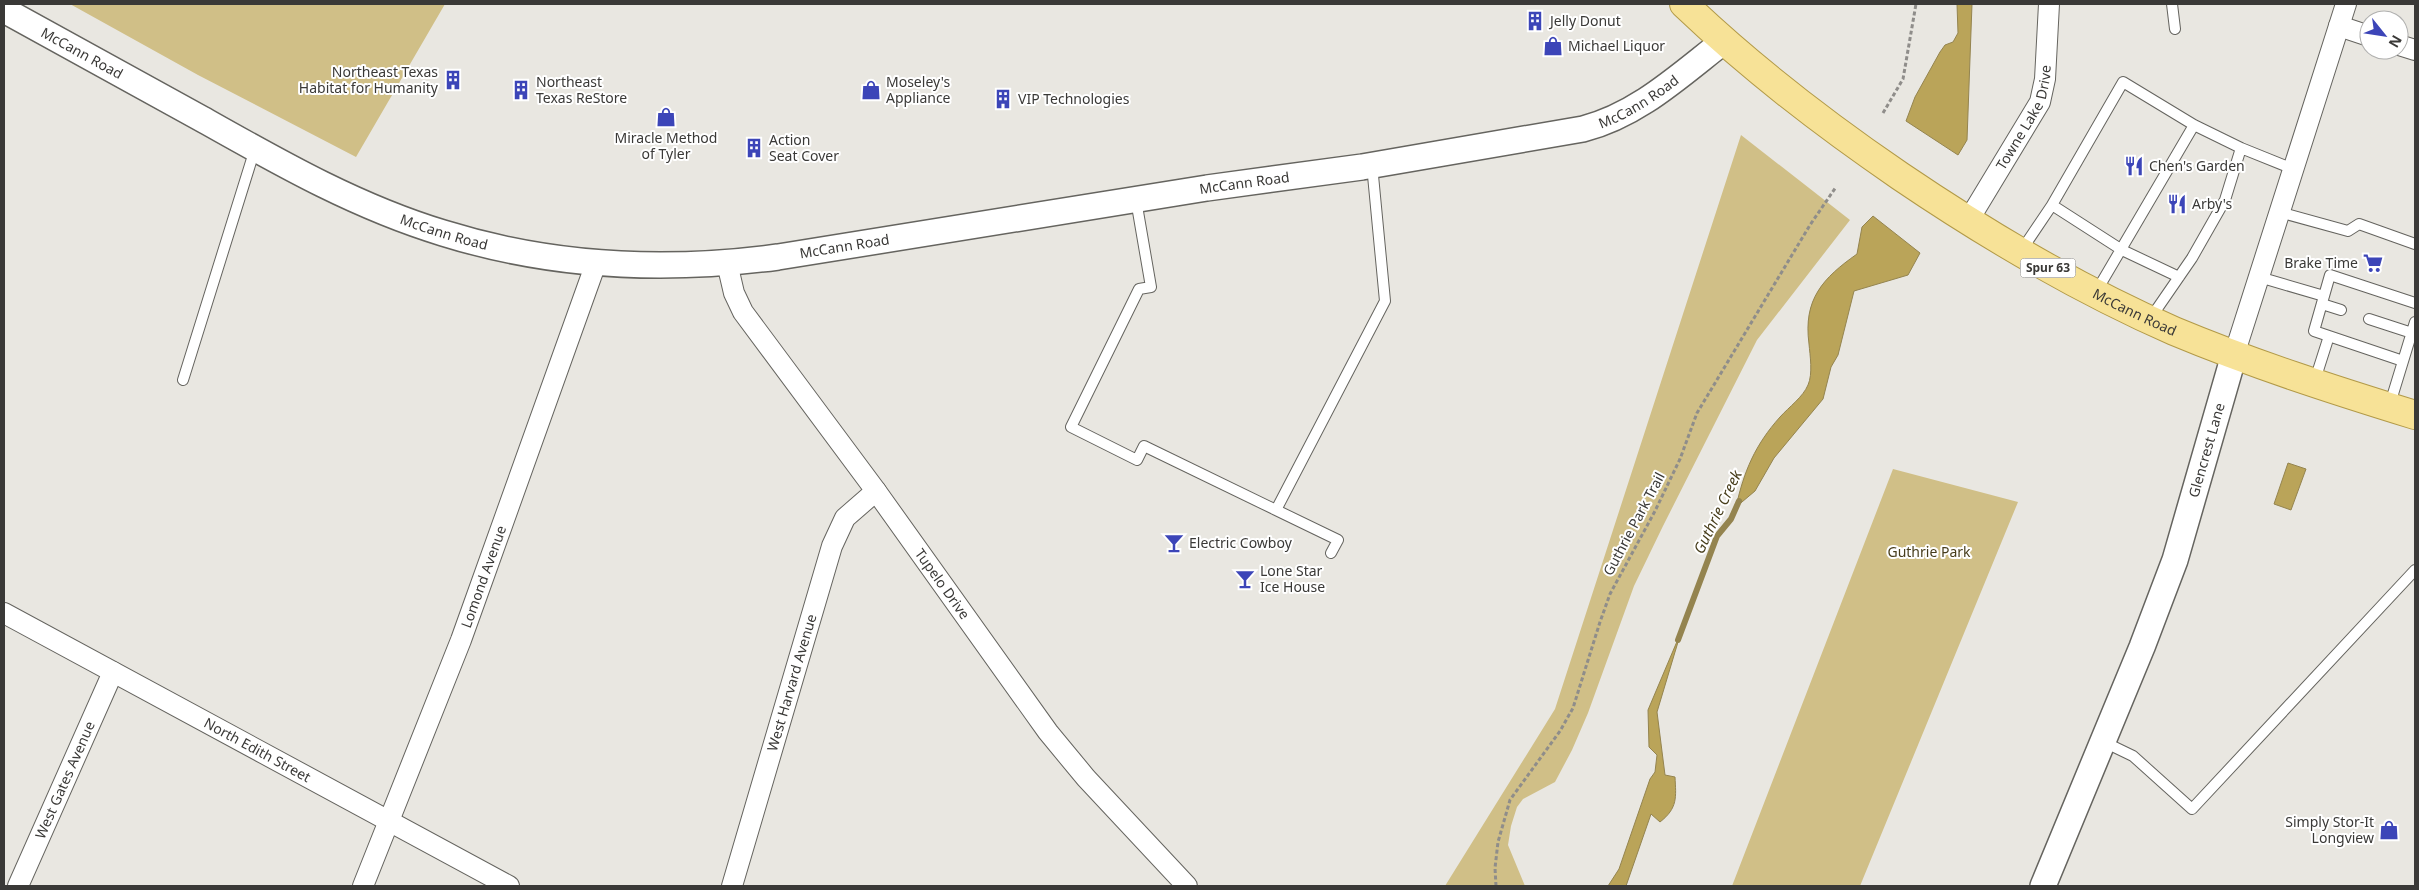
<svg xmlns="http://www.w3.org/2000/svg" width="2419" height="890" viewBox="0 0 2419 890" font-family="'Noto Sans',sans-serif">
<rect width="100%" height="100%" fill="#e9e7e1"/>
<path fill="#d0bf87" d="M70,4H445L356,157L198,75Z
M1741,135L1850,220L1757,340L1663,526L1634,586L1588,713L1572,750L1555,782L1523,799L1517,807L1511,826L1508,845L1525,886H1445L1555,709Z
M1893,469L2018,502L1860,886H1732Z"/>
<path fill="#baa459" stroke="#94844f" d="M1957,4H1972L1967,140L1958,155L1906,121L1915,97L1940,52L1945,45L1953,42L1958,33Z
M1873,216L1920,253L1908,275L1854,291L1838,355L1831,367L1823,399L1774,458L1755,491L1736,507C1744,471 1755,445 1780,417C1789,407 1803,397 1808,385C1813,374 1810,355 1809,344C1803,299 1823,278 1857,254L1862,227Z
M2288,463L2306,469L2291,510L2274,504Z
M1681,632L1657,712L1665,775L1675,777C1676,797 1678,808 1660,822L1651,814L1626,886H1608L1619,869L1650,779L1655,772L1657,755L1649,747L1648,710Z"/>
<g fill="none" stroke-linecap="round" stroke-linejoin="round">
<path stroke="#94844f" stroke-width="6" d="M1678,640L1717,536L1731,519L1739,501"/>
<defs>
<path id="service" d="M2172,4L2175,29
M1136,200L1151,287L1139,289L1071,427L1137,460L1144,446L1276,510L1385,301L1372,165
M2052,205L2123,82L2194,125L2241,148
M2279,212L2348,231L2359,224L2415,244
M2021,251L2052,205L2122,250L2179,277
M2259,277L2324,296
M2096,292L2194,125
M2322,304L2341,310
M2150,319L2192,258L2225,200L2241,148L2293,169
M2369,319L2412,333
M2403,361L2314,331L2330,275L2415,303
M183,380L255,149
M2314,383L2329,336
M2389,407L2415,322
M1276,510L1338,540L1331,553
M2104,742L2133,756L2192,809L2415,570"/>
<g id="minor">
<path d="M2339,26L2369,36"/>
<path d="M2399,45L2415,50"/>
<path id="s1" d="M1968,221L2040,102L2045,79L2049,4"/>
<path id="s2" d="M727,263L734,293L743,312L876,491L1048,732L1086,778L1187,886"/>
<path d="M2234,355L2346,4"/>
<path id="s3" d="M4,613L509,886"/>
<path id="s4" d="M18,886L113,672"/>
<path id="s5" d="M363,886L461,640L596,263"/>
<path id="s6" d="M732,886L832,546L845,518L876,491"/>
</g>
<g id="tertiary">
<path id="s7" d="M4,10C70,47 136,83 202,119C280,163 357,207 443,233C552,267 666,272 778,257L1207,188L1362,167L1583,129C1638,115 1680,75 1724,41"/>
<path id="s8" d="M2043,886L2142,647L2175,560L2234,355"/>
</g>
<g id="primary">
<path id="s9" d="M1684,4C1751,68 1824,124 1900,176C1987,235 2078,289 2174,331C2253,364 2334,390 2415,415"/>
</g>
</defs>
<use href="#service" stroke="#65645f" stroke-width="12"/>
<use href="#minor" stroke="#65645f" stroke-width="22"/>
<use href="#tertiary" stroke="#65645f" stroke-width="28"/>
<use href="#primary" stroke="#b29a48" stroke-width="30"/>
<path stroke="#8f8d8a" stroke-width="3" stroke-dasharray="4 2.5" stroke-linecap="butt" d="M1883,113L1903,79L1916,4
M1496,886L1495,868L1498,842L1510,800L1560,731L1573,708L1600,622L1610,594L1655,511L1680,459L1697,413L1810,225L1836,187"/>
<use href="#service" stroke="#fff" stroke-width="10"/>
<use href="#minor" stroke="#fff" stroke-width="20"/>
<use href="#tertiary" stroke="#fff" stroke-width="25"/>
<use href="#primary" stroke="#f7e297" stroke-width="28"/>
</g>
<defs>
<symbol id="building-bare" viewBox="-9 -9 18 18"><path d="M-4-6H4V6H1V3H-1V6H-4ZM-2.5-4.3h1.7v1.8h-1.7ZM.8-4.3h1.7v1.8H.8ZM-2.5-1h1.7V.8h-1.7ZM.8-1h1.7V.8H.8Z" fill="#3c45b8" stroke="#fff" stroke-width="2.5" paint-order="stroke"/></symbol>
<symbol id="shop-bare" viewBox="-9 -9 18 18"><path d="M-5-2.5h2.3a2.7 3.5 0 0 1 5.4 0H5L5.5 6h-11ZM-1.5-2.5h3a1.5 2.3 0 0 0-3 0Z" fill="#3c45b8" stroke="#fff" stroke-width="2.5" paint-order="stroke"/></symbol>
<symbol id="restaurant-bare" viewBox="-9 -9 18 18"><path d="M-5-6h1v4h1v-4h1v4h1v-4h1v5L-1.5 .5V6h-2V.5L-5-1ZM5-6V6H3V1.5H1.5Q1.5-4 5-6Z" fill="#3c45b8" stroke="#fff" stroke-width="2.5" paint-order="stroke"/></symbol>
<symbol id="supermarket-bare" viewBox="-9 -9 18 18"><path d="M-6-5.5h2.5l.6 2H6L4.5 2H-2.5L-4.4-4H-6ZM-1.5 3.2a1.3 1.3 0 1 0 .1 0ZM3 3.2a1.3 1.3 0 1 0 .1 0Z" fill="#3c45b8" stroke="#fff" stroke-width="2.5" paint-order="stroke"/></symbol>
<symbol id="bar-bare" viewBox="-9 -9 18 18"><path d="M-6-5H6L.8 .8V4.5H3.5V6h-7V4.5H-.8V.8Z" fill="#3c45b8" stroke="#fff" stroke-width="2.5" paint-order="stroke"/></symbol>
</defs>
<g fill-rule="evenodd">
<use href="#building-bare" x="1521" y="7" width="28" height="28"/>
<use href="#shop-bare" x="1539" y="32" width="28" height="28"/>
<use href="#building-bare" x="439" y="66" width="28" height="28"/>
<use href="#building-bare" x="507" y="76" width="28" height="28"/>
<use href="#shop-bare" x="857" y="76" width="28" height="28"/>
<use href="#building-bare" x="989" y="85" width="28" height="28"/>
<use href="#shop-bare" x="652" y="103" width="28" height="28"/>
<use href="#building-bare" x="740" y="134" width="28" height="28"/>
<use href="#restaurant-bare" x="2120" y="152" width="28" height="28"/>
<use href="#restaurant-bare" x="2163" y="190" width="28" height="28"/>
<use href="#supermarket-bare" x="2359" y="249" width="28" height="28"/>
<use href="#bar-bare" x="1160" y="529" width="28" height="28"/>
<use href="#bar-bare" x="1231" y="565" width="28" height="28"/>
<use href="#shop-bare" x="2375" y="816" width="28" height="28"/>
</g>
<g text-anchor="middle" stroke-width="4" stroke-linejoin="round" paint-order="stroke">
<rect fill="#fff" stroke="#757473" stroke-width="1" x="2020.5" y="258.5" width="55" height="19" rx="4"/>
<g font-size="12" font-weight="bold" fill="#3a3937">
<text x="2048" y="272">Spur 63</text>
</g>
<g font-size="14" fill="#3a3937" stroke="#fff" text-anchor="start">
<text x="1550" y="26">Jelly Donut</text>
<text x="1568" y="51">Michael Liquor</text>
<text x="438" y="77" text-anchor="end">Northeast Texas<tspan x="438" dy="16">Habitat for Humanity</tspan></text>
<text x="536" y="87">Northeast<tspan x="536" dy="16">Texas ReStore</tspan></text>
<text x="886" y="87">Moseley's<tspan x="886" dy="16">Appliance</tspan></text>
<text x="1018" y="104">VIP Technologies</text>
<text x="666" y="143" text-anchor="middle">Miracle Method<tspan x="666" dy="16">of Tyler</tspan></text>
<text x="769" y="145">Action<tspan x="769" dy="16">Seat Cover</tspan></text>
<text x="2149" y="171">Chen's Garden</text>
<text x="2192" y="209">Arby's</text>
<text x="2358" y="268" text-anchor="end">Brake Time</text>
<text x="1189" y="548">Electric Cowboy</text>
<text x="1260" y="576">Lone Star<tspan x="1260" dy="16">Ice House</tspan></text>
<text x="2374" y="827" text-anchor="end">Simply Stor-It<tspan x="2374" dy="16">Longview</tspan></text>
</g>
<g font-size="14" fill="#3a3937" stroke="#fff">
<text dy="5" stroke="none"><textPath href="#s7" startOffset="89">McCann Road</textPath></text>
<text dy="5" stroke="none"><textPath href="#s7" startOffset="1709">McCann Road</textPath></text>
<text dy="5" stroke="none"><textPath href="#s1" startOffset="119">Towne Lake Drive</textPath></text>
<text dy="5" stroke="none"><textPath href="#s7" startOffset="1304">McCann Road</textPath></text>
<text dy="5" stroke="none"><textPath href="#s7" startOffset="494">McCann Road</textPath></text>
<text dy="5" stroke="none"><textPath href="#s7" startOffset="899">McCann Road</textPath></text>
<text dy="5" stroke="none"><textPath href="#s9" startOffset="548">McCann Road</textPath></text>
<text dy="5" stroke="none"><textPath href="#s8" startOffset="466">Glencrest Lane</textPath></text>
<text transform="translate(1634 524) rotate(-62)" y="5">Guthrie Park Trail</text>
<text dy="5" stroke="none"><textPath href="#s5" startOffset="332">Lomond Avenue</textPath></text>
<text dy="5" stroke="none"><textPath href="#s2" startOffset="389">Tupelo Drive</textPath></text>
<text dy="5" stroke="none"><textPath href="#s6" startOffset="212">West Harvard Avenue</textPath></text>
<text dy="5" stroke="none"><textPath href="#s3" startOffset="288">North Edith Street</textPath></text>
<text dy="5" stroke="none"><textPath href="#s4" startOffset="116">West Gates Avenue</textPath></text>
</g>
<g font-size="14" fill="#473d1c" stroke="#fff">
<text x="1929" y="557">Guthrie Park</text>
</g>
<g font-size="15" font-style="italic" fill="#473d1b" stroke="#fff">
<text transform="translate(1718 512) rotate(-64)" y="5">Guthrie Creek</text>
</g>
</g>
<rect width="2419" height="890" fill="none" stroke="#3a3937" stroke-width="10"/>
<g transform="translate(2384 35) rotate(120)"><circle r="24" fill="#ffffff" stroke="#b0b0af"/>
<path d="M0-4L9 19L0 12L-9 19Z" fill="#3c45b8"/>
<text y="-8" font-size="14" font-weight="bold" text-anchor="middle" fill="#3a3937">N</text>
</g>
</svg>
